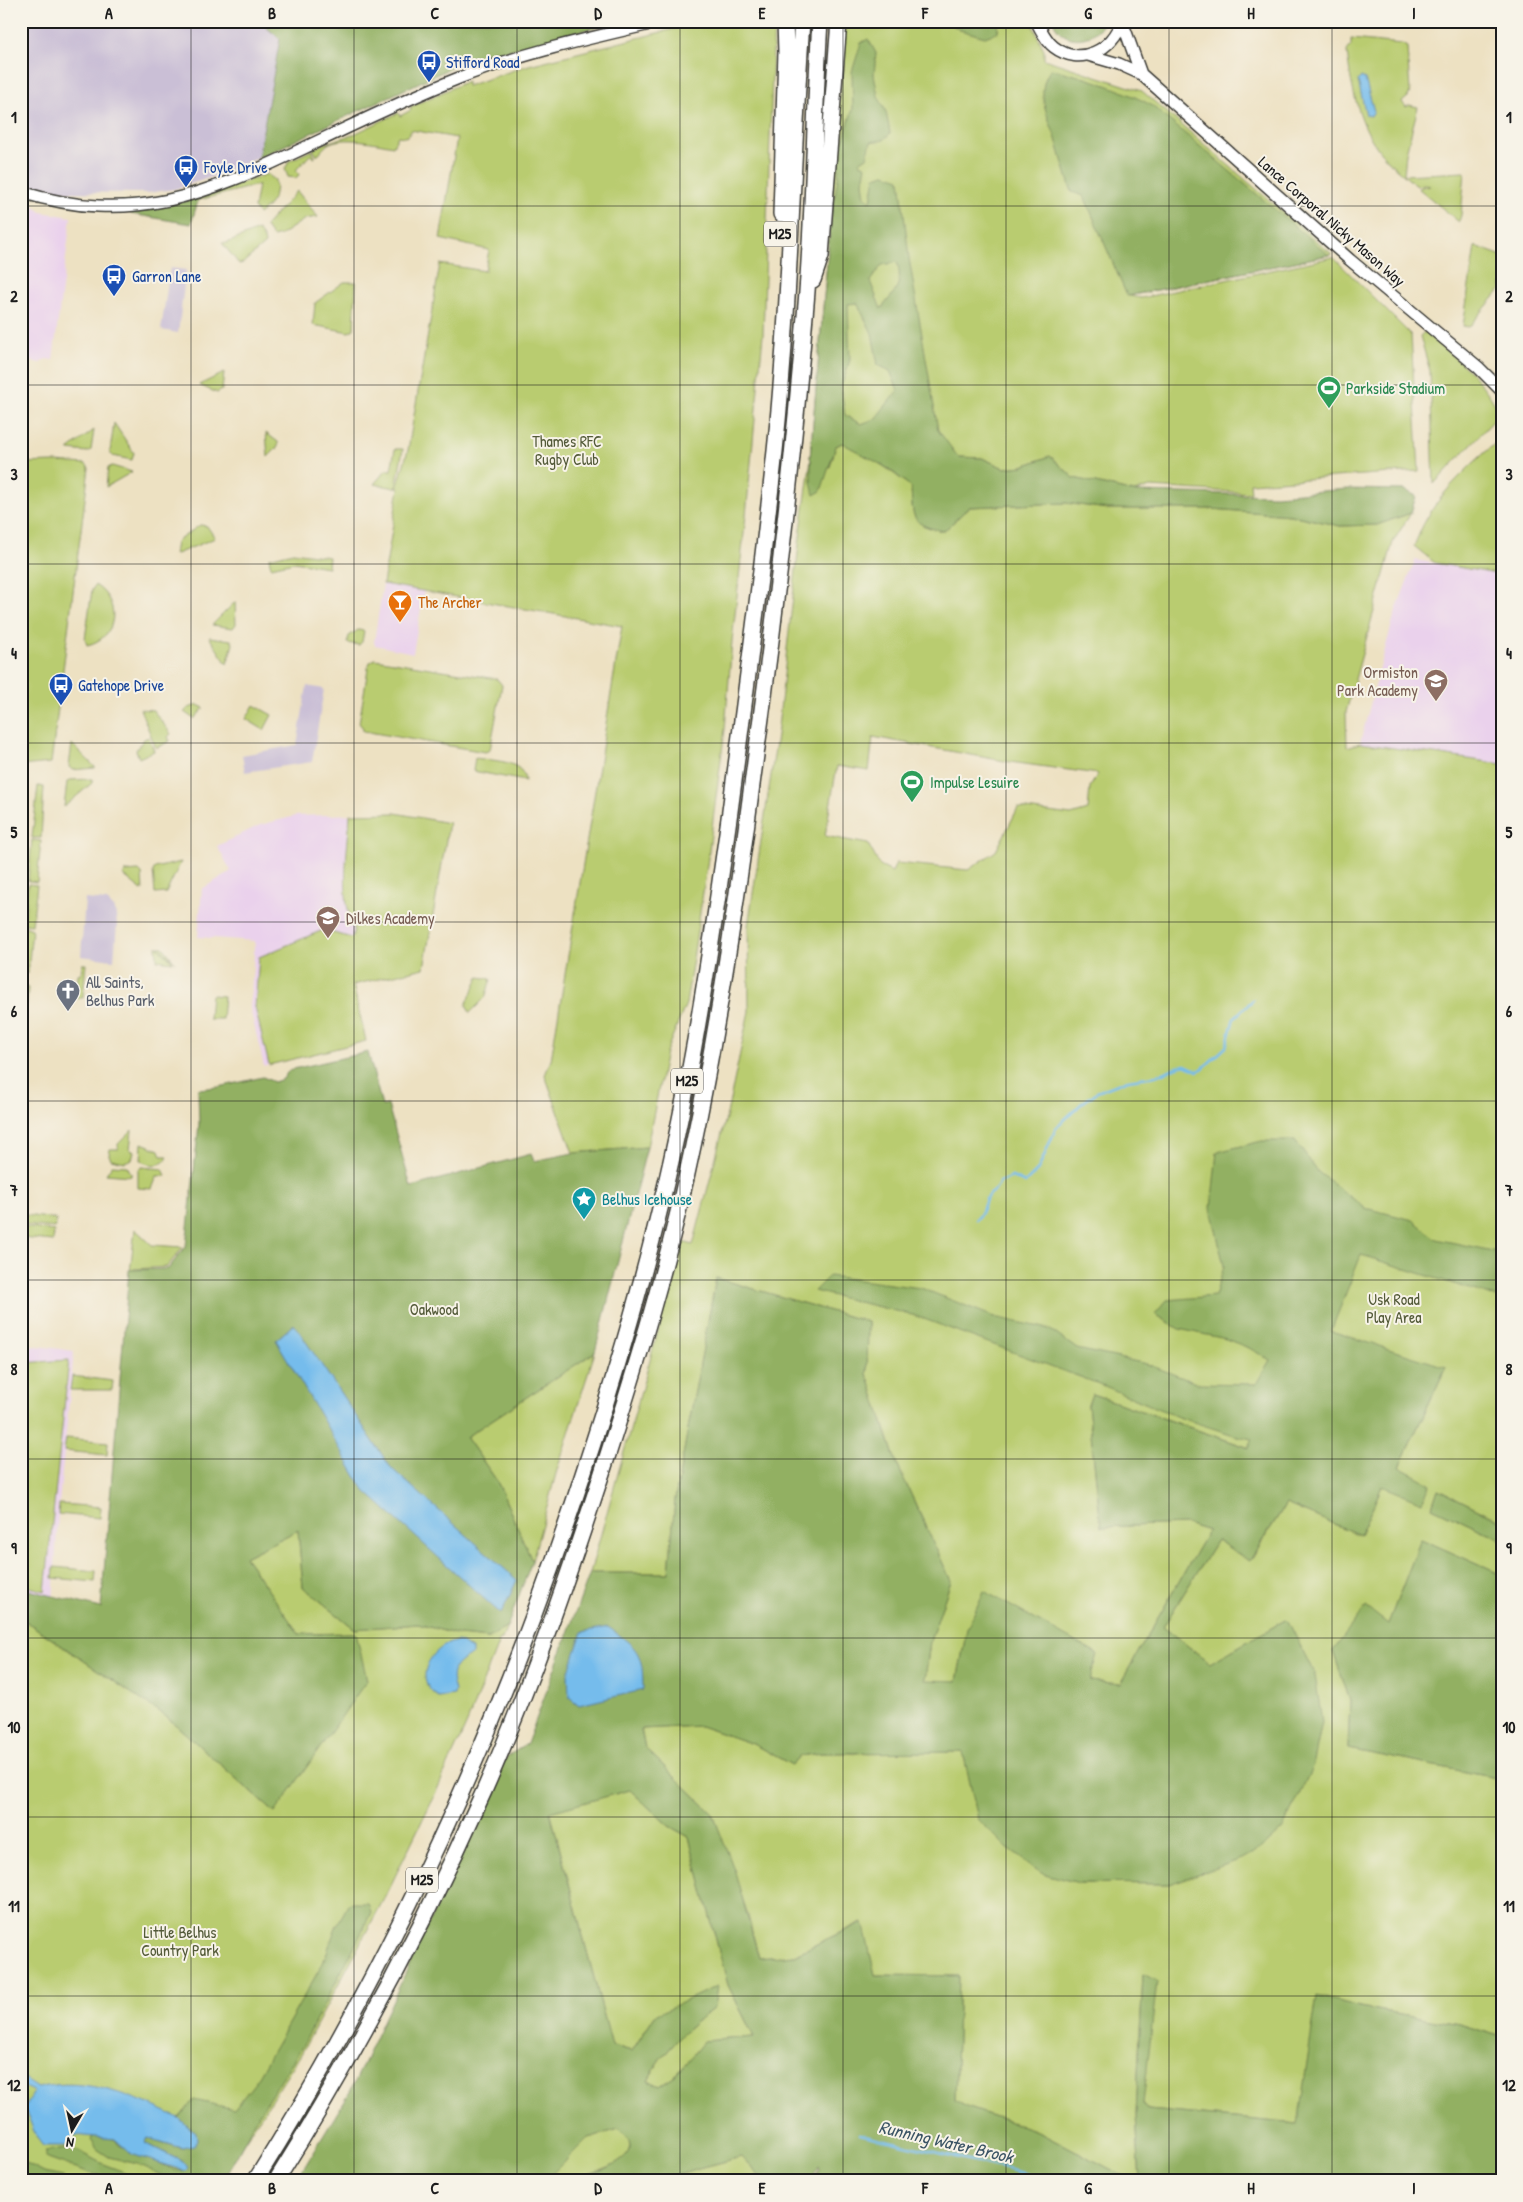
<svg xmlns="http://www.w3.org/2000/svg" width="1523" height="2202" viewBox="0 0 1523 2202" font-family="'Patrick Hand',sans-serif">
<rect width="100%" height="100%" fill="#f7f3e8"/>
<filter id="ink" filterUnits="userSpaceOnUse"><feTurbulence type="fractalNoise" baseFrequency=".02" numOctaves="2"/><feDisplacementMap in="SourceGraphic" scale="10" xChannelSelector="R" yChannelSelector="G"/><feConvolveMatrix kernelMatrix="1 2 1 2 8 2 1 2 1" color-interpolation-filters="sRGB"/></filter>
<filter id="wash" filterUnits="userSpaceOnUse"><feTurbulence type="fractalNoise" baseFrequency=".0096" numOctaves="4" result="noise"/><feDisplacementMap in="SourceGraphic" scale="20" xChannelSelector="R" yChannelSelector="G"/><feGaussianBlur stdDeviation="1.12" result="paint"/><feColorMatrix in="noise" values="0 0 0 0 0 0 0 0 0 0 0 0 0 0 0 0 0 1.4 0 .05"/><feComposite in="paint" operator="in"/></filter>
<g filter="url(#wash)">
<rect width="100%" height="100%" fill="#ede1c2"/>
<path fill="#ead1ec" d="M21,202L31,204L41,212L71,217L53,360L46,359L40,363L21,359Z
M1415,560L1502,575V764L1360,743L1394,616Z
M383,584L424,591L413,653L375,645L374,642Z
M395,813L449,823L424,968L352,985L366,1041L264,1066L250,1008L255,941L198,937L202,889L231,871L217,846L260,825L296,816Z
M37,1346L74,1351L58,1514L53,1603L21,1607V1348Z"/>
<path fill="#cabfd6" d="M33,21H259L280,39L258,158L215,176L175,189L147,193L61,192L36,187L21,179V22Z
M170,268L186,270L178,333L161,330Z
M307,686L324,689L312,762L245,772L242,755L297,745Z
M85,899L107,901L115,909L117,924L114,960L81,956Z"/>
<path fill="#b9cc6f" stroke="#6a7446" fill-rule="evenodd" d="M706,21H774L763,335L746,515L732,641L725,729L706,873L686,1004L666,1052L647,1147L573,1153L545,1075L551,1060L622,626L383,584L399,488H397L408,450L440,264L485,271L489,250L440,239L457,138L411,130L409,135L405,137L398,136L393,146C377,143 343,135 328,144C324,147 320,152 317,156L313,149L326,143L352,135L398,113L400,116L411,110L410,107L467,81V86L529,65Z
M845,21H947L960,30L998,32V21H1031L1044,50V59L1142,91L1332,254L1129,296L1141,298L1333,257L1411,335L1419,471L1250,483L1251,493L1150,487L1134,492L1074,478L1050,456L1023,466L1004,468L982,458L958,457L830,433V467L836,446L842,443C867,453 890,470 911,487C913,517 910,525 944,531L969,507L1066,503L1107,509H1212L1291,515L1340,526L1377,525L1411,513L1393,542L1346,712L1347,747L1360,743L1502,764V1521L1438,1489L1432,1507L1502,1540V1575L1421,1539L1388,1624L1333,1651L1350,1701L1348,1749L1502,1779V2037L1459,2024L1365,2008L1317,1997L1299,2124L1148,2110L1143,2104V1974L1136,2114L1140,2181H1133L1040,2132L966,2107L955,2100L959,1976L875,1975L862,1922L794,1955L759,1958L747,1912L713,1814L645,1748L641,1729L700,1726L753,1744L792,1765L800,1756L821,1753L963,1752L979,1819L1007,1848L1079,1883L1169,1884L1287,1619L1210,1663L1163,1627L1217,1540L1250,1561L1286,1504L1360,1535L1382,1486L1399,1467L1446,1367L1250,1448L1092,1394L1088,1405L1101,1527L1186,1524L1208,1531L1120,1684L1089,1681L967,1629L957,1682L925,1681L930,1641L951,1581L896,1462L867,1374L868,1322L716,1278L675,1499L669,1573H590L683,1242L693,1245L727,1114L749,1011L748,926L777,736L799,544L811,459L810,458L831,216ZM873,737L1010,762L1098,774L1090,787L1088,810L1071,815L1018,808L996,851L968,870L896,863L892,872L880,866L868,844L825,836L837,766L869,771Z
M1351,39L1402,44L1407,47L1410,91L1408,97L1402,102L1406,107L1409,105L1418,107L1406,153L1404,175L1465,172L1461,215L1459,222L1418,188L1430,185L1424,184L1417,186C1402,174 1387,162 1376,146C1358,121 1350,82 1347,51L1351,46Z
M312,150L315,158L310,155L296,170L299,175L296,178L288,177L285,169L289,161Z
M267,174L275,180C278,196 271,204 259,214L254,208L258,185L199,200V198Z
M297,191L318,217L305,219L281,235L273,237L265,226Z
M258,230L264,239L265,244L243,263L239,264L222,243H227Z
M1475,246L1502,256V288L1469,327L1463,326Z
M344,282H356L354,329L349,332L313,325L315,303Z
M1424,332C1451,354 1479,375 1496,406L1494,420L1434,484L1430,371L1420,336Z
M224,373L222,390L217,393L199,385Z
M114,423L134,453L132,460L112,456L110,452Z
M94,430L91,450L88,452L68,450Z
M266,433L278,442V447L268,457Z
M1502,437V575L1435,563L1414,546C1418,537 1422,526 1427,518C1445,486 1476,461 1502,437Z
M395,449H403L396,488L374,484L386,470H391Z
M55,462L86,464L89,468L51,763L21,766V463Z
M112,466L132,472L106,487L108,468Z
M200,525L207,526L215,538L174,555L176,542Z
M293,552L329,557L328,567L294,562L271,567L269,558Z
M95,585C121,601 119,638 87,645L85,639L92,590Z
M235,602L236,624L233,628L212,625Z
M358,630L364,631L362,642L359,645L347,643L349,636Z
M209,637L231,640L233,644L227,664Z
M375,659L497,679L502,685L490,750L485,752L363,731V728L359,723L369,663Z
M198,705L204,708L194,719L184,712L188,708Z
M254,705L272,715L264,730L246,719Z
M140,709L153,710L171,734L168,737L170,741L156,748Z
M149,737L154,751L139,758L136,750L144,739Z
M72,744L95,767V768L72,770L69,767Z
M475,758C491,761 524,759 525,781L473,771Z
M92,779V783L64,807L67,782L70,780Z
M38,786L44,787L41,838H32Z
M395,813L449,823L424,968L353,985L366,1041L269,1065L255,1007L259,957L323,930L352,938L354,930C339,895 348,851 350,814Z
M32,840L41,841L37,882L28,881Z
M181,862L166,893L155,894L153,871L155,868Z
M139,871L142,874L143,891L123,875L125,872Z
M28,884L37,885L32,925L24,924Z
M24,926L32,929L28,973H21V950Z
M156,947H163L175,962L159,948L173,962L157,960Z
M82,964H86L83,998H76L78,974L81,973Z
M479,977L491,979L485,998L470,1013L466,1005Z
M21,985L28,988L23,1054H21Z
M211,995L224,996L222,1019H209Z
M132,1130L130,1150L134,1151L132,1159L125,1162L111,1159L109,1155L110,1149H118V1144Z
M142,1143L159,1150L161,1156H168C164,1167 150,1166 141,1161Z
M112,1165L127,1166L131,1173V1176L106,1174Z
M142,1167L163,1169L166,1176H157L152,1189L138,1188V1170Z
M25,1215L56,1219L55,1228L23,1225Z
M24,1227L54,1231L53,1241L22,1238Z
M135,1229L152,1245L183,1247L167,1267L134,1269L130,1272Z
M595,1352L557,1470L532,1561L497,1481L466,1437Z
M69,1360L45,1591L21,1585V1363Z
M72,1376L113,1381L112,1390H70Z
M66,1438L108,1442L107,1455L64,1451Z
M59,1504L101,1507L100,1518L58,1514Z
M298,1530L303,1587L355,1629L418,1624L459,1635L489,1638L507,1627L502,1639H500L467,1723L437,1790L386,1895L301,2054L219,2181H21V1618L168,1718L275,1813L356,1633L299,1634L245,1557Z
M54,1567L96,1571L95,1582L53,1578Z
M630,1790L669,1826L689,1837L728,1985L754,2037L705,2041L674,2077L660,2086L648,2080C664,2049 687,2028 714,2008L655,2015L632,2051L612,2046L550,1811Z
M619,2129L629,2139L630,2147L627,2155L618,2163L570,2181H553L550,2175L588,2138Z
M741,2157L764,2181H651Z"/>
<path fill="#92b062" stroke="#57663f" fill-rule="evenodd" d="M259,21H619L461,63L258,158L280,39Z
M947,21H998V32L985,37L960,30Z
M1053,21H1105C1094,43 1062,46 1053,21Z
M868,39L876,53L874,74L878,96L886,112L890,133L884,140L871,142L867,157L859,162L866,166L863,182L865,197L871,201L875,177L885,174L900,179L909,258L938,430L958,457L982,458L1004,468L1023,466L1050,456L1074,478L1134,492L1276,495L1347,489L1405,490L1416,496L1411,513L1377,525L1340,526L1291,515L1212,509H1107L1066,503L969,507L944,531C910,525 913,518 911,487L889,469L842,443L836,446L821,491L814,495L811,482V459L810,458L831,216L838,178L839,152L853,109L852,72L861,43ZM897,262C904,285 894,292 881,309L870,281L882,265ZM857,303L872,333L878,365L890,371L898,390L875,419L861,424L845,415L841,387L850,360L848,304Z
M1051,69C1086,77 1119,88 1151,105L1329,255L1127,296L1084,196L1072,192C1066,174 1061,157 1056,139C1048,116 1034,91 1051,69Z
M199,198L191,224L131,214V210L158,207Z
M368,1052L382,1106L388,1105L411,1187L531,1154L534,1161L573,1153L647,1147L595,1352L466,1437L497,1481L532,1561L507,1627L489,1638L459,1635L418,1624L355,1629L303,1587L298,1530L245,1557L299,1634L356,1633L367,1680L275,1813L168,1718L21,1618V1588L101,1608L129,1270L168,1269L186,1246L199,1124L198,1089L219,1087L263,1077L274,1082L283,1079L289,1070ZM293,1325H294L391,1468L276,1340Z
M1262,1141H1295L1318,1172L1365,1208L1413,1220L1436,1239L1502,1253V1299L1361,1255L1331,1331L1446,1367L1399,1467L1431,1484L1422,1502L1382,1486L1360,1535L1286,1504L1249,1561L1217,1540L1163,1627L1210,1663L1287,1619L1315,1675L1322,1722L1313,1766L1282,1830L1262,1848L1242,1859L1169,1884L1079,1883L1041,1873L1007,1848L978,1819L963,1752L821,1753L800,1756L792,1765L753,1744L700,1726L641,1729L645,1748L713,1814L735,1872L759,1958L794,1955L863,1922L875,1975L959,1976L955,2100L966,2107L1040,2132L1133,2181H813L819,2169L818,2166L811,2181H764L741,2157L651,2181H570C584,2175 638,2163 629,2141C627,2136 622,2133 619,2129L588,2138L551,2175L553,2181H296L351,2090L506,1757L527,1744L590,1573H669L675,1499L716,1278L868,1322L867,1374L896,1462L951,1581L930,1641L925,1680L957,1681L967,1629L984,1591L1097,1654L1090,1681L1120,1684L1208,1531L1186,1524L1101,1527L1088,1405L1092,1394L1249,1448L1253,1439L1237,1436L1178,1417L1107,1387L916,1316L814,1291L829,1276L921,1288L994,1317L1049,1329L1077,1349L1147,1364L1196,1383L1256,1384L1270,1360L1249,1348L1226,1339L1179,1329L1155,1314L1167,1300L1215,1296L1224,1266L1211,1208L1217,1152ZM630,1790L669,1826L689,1837L728,1985L754,2037L704,2041L674,2077L660,2086L648,2080C664,2049 687,2028 714,2008L717,1986L655,2015L632,2051L612,2046L550,1812Z
M1438,1489L1502,1521V1540L1432,1507Z
M1421,1539L1502,1575V1779L1348,1749L1350,1701L1333,1651L1366,1607L1388,1624Z
M349,1903H368L371,1912L363,1930L302,2047L260,2112L223,2181H174L137,2164L109,2157L97,2149L91,2140L93,2136L115,2139L119,2145L175,2170L184,2171L188,2169L185,2163L145,2143L148,2138L182,2148L196,2132L186,2125L179,2118L194,2100L234,2109L253,2085L323,1963L336,1927Z
M1143,1974L1157,1981L1143,2104L1148,2110L1298,2124L1317,1996L1365,2008L1459,2024L1502,2037V2181H1140L1136,2114Z
M66,2148L78,2151L103,2164L148,2181H113L45,2157V2151Z
M21,2161L44,2173L63,2177L65,2181H21Z"/>
<path fill="#75bcec" stroke="#486c84" d="M1361,77L1365,79L1374,111L1371,116L1366,115L1358,81Z
M294,1324L391,1468L517,1580L501,1614L364,1490L276,1340Z
M608,1627C639,1649 643,1652 643,1690L579,1705L569,1697L568,1674L582,1632Z
M458,1641L472,1649V1655C455,1663 448,1672 455,1690L454,1695L439,1697C410,1681 431,1645 458,1641Z
M21,2077L38,2088C86,2075 137,2098 179,2118L186,2125L196,2132L197,2139L194,2146L182,2148L148,2138L145,2143L185,2163L188,2168L185,2171L131,2154L115,2139L75,2135L67,2146H43C33,2135 32,2122 24,2109L34,2092L21,2085Z"/>
<g fill="none" stroke-linecap="round" stroke-linejoin="round">
<path stroke="#75bcec" stroke-width="2.5" d="M976,1220C983,1214 983,1205 987,1197C991,1190 995,1194 1000,1182L1012,1177L1025,1183L1038,1170L1056,1128L1081,1104L1097,1092L1128,1080L1155,1076L1180,1066L1185,1065L1198,1071L1202,1069L1226,1047L1234,1018L1253,1000
M860,2134L1056,2181"/>
</g>
</g>
<g filter="url(#ink)">
<g fill="none" stroke-linecap="round" stroke-linejoin="round">
<defs>
<path id="secondary" d="M1036,21C1042,31 1045,40 1054,47C1080,67 1113,50 1122,21
M1122,21L1141,74
M1088,55L1119,64L1141,74L1350,260L1478,367L1502,391
M21,192C132,226 205,195 304,148C355,124 406,99 459,78C525,52 594,37 663,21"/>
<path id="highway" d="M781,214L786,52L785,21
M813,280L821,256L839,21
M255,2181C395,1958 502,1723 583,1474C615,1377 644,1279 667,1179C695,1058 713,934 730,811C746,691 762,571 775,451C790,308 792,164 802,21
M276,2181C354,2056 424,1926 484,1791C530,1687 567,1580 602,1473C637,1365 670,1257 693,1146C719,1024 737,900 753,777C775,620 793,462 806,304C814,210 814,115 820,21"/>
</defs>
<use href="#secondary" stroke="#3b3a35" stroke-width="14"/>
<use href="#highway" stroke="#3b3a35" stroke-width="18"/>
<use href="#secondary" stroke="#fff" stroke-width="11"/>
<use href="#highway" stroke="#fff" stroke-width="15"/>
</g>
</g>
<path fill="none" stroke="#1c1c1c" stroke-width="1" stroke-opacity="0.55" d="M191,21V2181M354,21V2181M517,21V2181M680,21V2181M843,21V2181M1006,21V2181M1169,21V2181M1332,21V2181M21,206H1502M21,385H1502M21,564H1502M21,743H1502M21,922H1502M21,1101H1502M21,1280H1502M21,1459H1502M21,1638H1502M21,1817H1502M21,1996H1502"/>
<defs>
<symbol id="bus-pin" viewBox="-11 -11 22 30"><path d="M0 17L-7.5 6A9.5 9.5 0 1 1 7.5 6Z" fill="#1a4fb4" stroke="#f7f3e8"/><path d="M-5-6H5V4H4V6H2V4H-2V6H-4V4H-5ZM-3.5-4V0h7V-4ZM-3.5 1.2v1.5H-2V1.2ZM2 1.2v1.5H3.5V1.2Z" fill="#fff"/></symbol>
<symbol id="stadium-pin" viewBox="-11 -11 22 30"><path d="M0 17L-7.5 6A9.5 9.5 0 1 1 7.5 6Z" fill="#2e9e5b" stroke="#f7f3e8"/><path d="M0-5a6.5 5 0 1 0 0 10a6.5 5 0 1 0 0-10ZM-3.5-1.8h7v3.6h-7Z" fill="#fff"/></symbol>
<symbol id="bar-pin" viewBox="-11 -11 22 30"><path d="M0 17L-7.5 6A9.5 9.5 0 1 1 7.5 6Z" fill="#e8710a" stroke="#f7f3e8"/><path d="M-6-5H6L.8 .8V4.5H3.5V6h-7V4.5H-.8V.8Z" fill="#fff"/></symbol>
<symbol id="school-pin" viewBox="-11 -11 22 30"><path d="M0 17L-7.5 6A9.5 9.5 0 1 1 7.5 6Z" fill="#8d6e63" stroke="#f7f3e8"/><path d="M0-5L7-2L0 1L-7-2ZM-4 1L0 2.5L4 1V4Q0 6-4 4Z" fill="#fff"/></symbol>
<symbol id="church-pin" viewBox="-11 -11 22 30"><path d="M0 17L-7.5 6A9.5 9.5 0 1 1 7.5 6Z" fill="#6b7280" stroke="#f7f3e8"/><path d="M-1.2-6h2.4v3.5h3.3v2.4h-3.3V6h-2.4V-.1h-3.3v-2.4h3.3Z" fill="#fff"/></symbol>
<symbol id="sight-pin" viewBox="-11 -11 22 30"><path d="M0 17L-7.5 6A9.5 9.5 0 1 1 7.5 6Z" fill="#0f9aa8" stroke="#f7f3e8"/><path d="M0-6L1.8-2.2L6-1.7L2.9 1.2L3.7 5.4L0 3.3L-3.7 5.4L-2.9 1.2L-6-1.7L-1.8-2.2Z" fill="#fff"/></symbol>
</defs>
<g fill-rule="evenodd">
<use href="#bus-pin" x="415" y="48" width="28" height="38"/>
<use href="#bus-pin" x="172" y="153" width="28" height="38"/>
<use href="#bus-pin" x="100" y="262" width="28" height="38"/>
<use href="#stadium-pin" x="1315" y="374" width="28" height="38"/>
<use href="#bar-pin" x="386" y="588" width="28" height="38"/>
<use href="#school-pin" x="1422" y="667" width="28" height="38"/>
<use href="#bus-pin" x="47" y="671" width="28" height="38"/>
<use href="#stadium-pin" x="898" y="768" width="28" height="38"/>
<use href="#school-pin" x="314" y="904" width="28" height="38"/>
<use href="#church-pin" x="54" y="977" width="28" height="38"/>
<use href="#sight-pin" x="570" y="1185" width="28" height="38"/>
</g>
<g text-anchor="middle" stroke-width="4" stroke-linejoin="round" paint-order="stroke">
<g fill="#f7f3e8" stroke="#5e5c59" stroke-width="1">
<rect x="764" y="221.5" width="32" height="25" rx="4"/>
<rect x="671" y="1068.5" width="32" height="25" rx="4"/>
<rect x="406" y="1867.5" width="32" height="25" rx="4"/>
</g>
<g font-size="15" font-weight="bold" fill="#1c1c1c">
<text x="780" y="239">M25</text>
<text x="687" y="1086">M25</text>
<text x="422" y="1885">M25</text>
</g>
<g font-size="16" fill="#164399" stroke="#f7f3e8" text-anchor="start">
<text x="446" y="68">Stifford Road</text>
<text x="204" y="173">Foyle Drive</text>
<text x="132" y="282">Garron Lane</text>
<text x="78" y="691">Gatehope Drive</text>
</g>
<g font-size="16" fill="#1c1c1c" stroke="#f7f3e8">
<text transform="translate(1332 221) rotate(41)" y="6">Lance Corporal Nicky Mason Way</text>
</g>
<g font-size="16" fill="#27864d" stroke="#f7f3e8" text-anchor="start">
<text x="1346" y="394">Parkside Stadium</text>
<text x="930" y="788">Impulse Lesuire</text>
</g>
<g font-size="16" fill="#535a39" stroke="#f7f3e8">
<text x="567" y="447">Thames RFC<tspan x="567" dy="18">Rugby Club</tspan></text>
<text x="1394" y="1305">Usk Road<tspan x="1394" dy="18">Play Area</tspan></text>
<text x="434" y="1315">Oakwood</text>
<text x="180" y="1938">Little Belhus<tspan x="180" dy="18">Country Park</tspan></text>
</g>
<g font-size="16" fill="#c56008" stroke="#f7f3e8" text-anchor="start">
<text x="418" y="608">The Archer</text>
</g>
<g font-size="16" fill="#785e54" stroke="#f7f3e8" text-anchor="end">
<text x="1418" y="678">Ormiston<tspan x="1418" dy="18">Park Academy</tspan></text>
<text x="346" y="924" text-anchor="start">Dilkes Academy</text>
</g>
<g font-size="16" fill="#5b616d" stroke="#f7f3e8" text-anchor="start">
<text x="86" y="988">All Saints,<tspan x="86" dy="18">Belhus Park</tspan></text>
</g>
<g font-size="16" fill="#0d838f" stroke="#f7f3e8" text-anchor="start">
<text x="602" y="1205">Belhus Icehouse</text>
</g>
<g font-size="18" font-style="italic" fill="#3b5465" stroke="#f7f3e8">
<text transform="translate(946 2142) rotate(13)" y="6">Running Water Brook</text>
</g>
</g>
<rect width="1523" height="2202" fill="none" stroke="#f7f3e8" stroke-width="55"/>
<g transform="translate(72 2130) rotate(189)" stroke="#f7f3e8" stroke-width="4" paint-order="stroke">
<path d="M0-4L9 19L0 12L-9 19Z" fill="#1c1c1c"/>
<text y="-8" font-size="14" font-weight="bold" text-anchor="middle" fill="#1c1c1c">N</text>
</g>
<rect x="28" y="28" width="1468" height="2146" fill="none" stroke="#1c1c1c" stroke-width="2"/>
<g font-size="16" text-anchor="middle" font-weight="bold" fill="#1c1c1c">
<text x="109" y="19">A</text>
<text x="272" y="19">B</text>
<text x="435" y="19">C</text>
<text x="598" y="19">D</text>
<text x="762" y="19">E</text>
<text x="925" y="19">F</text>
<text x="1088" y="19">G</text>
<text x="1251" y="19">H</text>
<text x="1414" y="19">I</text>
<text x="14" y="123">1</text>
<text x="1509" y="123">1</text>
<text x="14" y="302">2</text>
<text x="1509" y="302">2</text>
<text x="14" y="480">3</text>
<text x="1509" y="480">3</text>
<text x="14" y="659">4</text>
<text x="1509" y="659">4</text>
<text x="14" y="838">5</text>
<text x="1509" y="838">5</text>
<text x="14" y="1017">6</text>
<text x="1509" y="1017">6</text>
<text x="14" y="1196">7</text>
<text x="1509" y="1196">7</text>
<text x="14" y="1375">8</text>
<text x="1509" y="1375">8</text>
<text x="14" y="1554">9</text>
<text x="1509" y="1554">9</text>
<text x="14" y="1733">10</text>
<text x="1509" y="1733">10</text>
<text x="14" y="1912">11</text>
<text x="1509" y="1912">11</text>
<text x="14" y="2091">12</text>
<text x="1509" y="2091">12</text>
<text x="109" y="2194">A</text>
<text x="272" y="2194">B</text>
<text x="435" y="2194">C</text>
<text x="598" y="2194">D</text>
<text x="762" y="2194">E</text>
<text x="925" y="2194">F</text>
<text x="1088" y="2194">G</text>
<text x="1251" y="2194">H</text>
<text x="1414" y="2194">I</text>
</g>
</svg>
